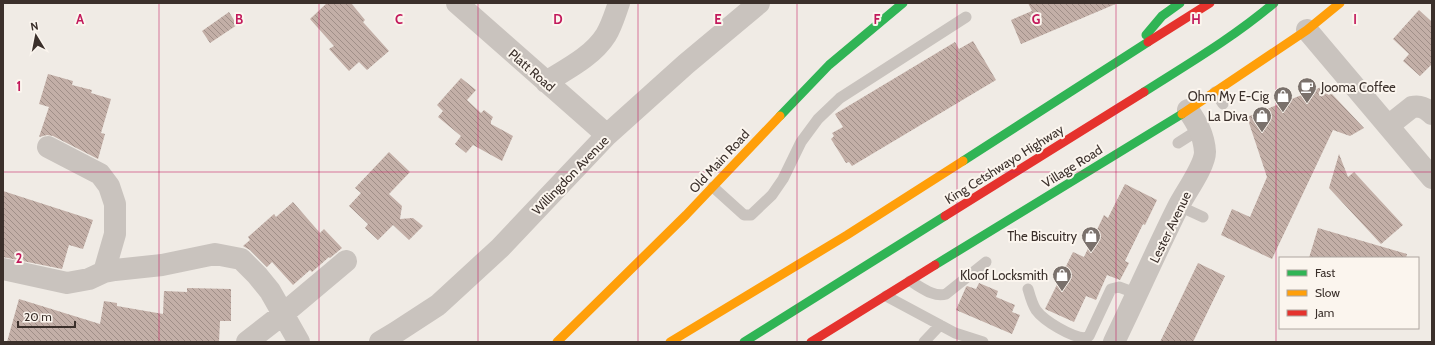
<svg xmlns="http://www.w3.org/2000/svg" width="1435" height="345" viewBox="0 0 1435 345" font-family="Cabin,sans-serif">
<defs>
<pattern id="building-back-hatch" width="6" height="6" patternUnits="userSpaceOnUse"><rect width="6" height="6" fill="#c3afa7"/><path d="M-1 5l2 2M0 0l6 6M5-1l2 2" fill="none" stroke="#a08f88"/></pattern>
</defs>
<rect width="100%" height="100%" fill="#f0ebe5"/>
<path fill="url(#building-back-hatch)" d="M327,3H351L365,20L363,22L389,51L367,70L359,62L349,71L329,49L334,46L310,19Z
M1028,3H1118L1021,44L1011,20L1032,11Z
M1419,10L1432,22V64L1420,76L1403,61L1409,54L1393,39Z
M229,12L237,25L210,43L202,31Z
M973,41L996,80L852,166L849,162L846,163L831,139L834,136L832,133L843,127L835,114L955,42L959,49Z
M48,74L73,81L72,85L92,90L91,93L111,99L101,133L105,134L98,159L53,136L47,135L39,137L49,107L39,104Z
M461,78L476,90L467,100L481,113L484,110L493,117L491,121V124L513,136L502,161L473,145L466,153L455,144L461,136L438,117L443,111L437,105Z
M1324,86L1328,95L1332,94L1364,128L1350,136L1333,130L1272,259L1221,235L1232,209L1250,217L1267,177L1247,117Z
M389,152L410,172L389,194L402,206L400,219L413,218L423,226L409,240L393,225L378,240L365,228L368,224L349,206L361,193L355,188Z
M1339,154L1348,177L1354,172L1403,225L1381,244L1329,188Z
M1125,184L1157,200L1145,225L1143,224L1125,261L1129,263L1120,280L1107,275L1096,300L1086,296L1074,322L1045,309L1073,252L1084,257L1104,215L1108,218Z
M3,191L93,220L83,249L69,245L62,269L3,257Z
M293,202L320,233L324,229L342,248L330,258L329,257L312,272L310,270L293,285L272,262L267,267L250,250L243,246L250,240L248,237L274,214L276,217Z
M1318,228L1407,254L1406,258H1309Z
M1198,263L1225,276L1193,342H1160Z
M979,283L998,291L996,297L1015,305L1012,312L1020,315L1012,334L956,310L966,287L967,286L976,289Z
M187,288L231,289V321H220L219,342H7L19,299L100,324L104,301L117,303V306L163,314L164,291L187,292Z"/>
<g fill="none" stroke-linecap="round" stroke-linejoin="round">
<path stroke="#c9c3be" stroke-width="11" d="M1215,92L1223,104
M1178,143L1200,129
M713,187L744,215H751L772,195L783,179L801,142L818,119L840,98L966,17
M1179,206L1203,217
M910,281C921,287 934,298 946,294L986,262
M1028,289C1030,296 1032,304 1036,310C1044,321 1071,337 1085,338L1089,336L1111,289L1119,287L1138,294
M886,296L955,333L983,342
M924,342L940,325"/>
<path stroke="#c9c3be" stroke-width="22" d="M457,3L607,135
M1307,30L1432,178
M546,82C567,69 593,56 606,35C612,25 615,14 619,3
M1388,126L1412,107C1420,105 1426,108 1432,114
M48,147L100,174L109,186L115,204V234L104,272
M3,269L67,283L89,279L104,272L115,270L162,265L215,254L241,259L257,275L270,291L299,342
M247,342L283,314L346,261
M380,342L395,333L438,305L500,248L607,135L686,64L759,3
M1114,342C1136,297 1156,251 1178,207C1185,193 1205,166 1205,152C1204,135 1197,123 1188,110"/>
<path stroke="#30b455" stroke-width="9" d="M1146,35L1162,16L1180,3
M1144,92C1188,64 1234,37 1274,3
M780,116L829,65L903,3
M963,161L1148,42
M935,265L1182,114
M744,342L945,216"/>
<path stroke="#ff9f0a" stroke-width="9" d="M1182,114L1307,30L1340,3
M557,342L686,215L780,116
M670,342L847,235L963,161"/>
<path stroke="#e5322d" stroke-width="9" d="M1148,42L1210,3
M945,216L1144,92
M811,342L935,265"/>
</g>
<path fill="none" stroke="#c2185b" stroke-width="1" stroke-opacity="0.55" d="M159,3V342M319,3V342M478,3V342M638,3V342M797,3V342M957,3V342M1116,3V342M1276,3V342M3,172H1432"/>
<defs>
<symbol id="cafe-pin" viewBox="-11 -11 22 30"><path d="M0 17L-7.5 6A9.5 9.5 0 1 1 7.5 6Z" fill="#7a716c" stroke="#fbf5ee"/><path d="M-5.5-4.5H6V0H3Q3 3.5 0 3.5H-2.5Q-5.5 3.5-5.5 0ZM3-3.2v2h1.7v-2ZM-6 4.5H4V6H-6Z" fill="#fff"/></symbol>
<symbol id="shop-pin" viewBox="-11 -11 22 30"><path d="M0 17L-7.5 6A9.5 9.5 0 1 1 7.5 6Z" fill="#7a716c" stroke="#fbf5ee"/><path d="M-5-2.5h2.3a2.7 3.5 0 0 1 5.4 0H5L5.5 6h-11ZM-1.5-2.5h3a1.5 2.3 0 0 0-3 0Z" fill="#fff"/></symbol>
</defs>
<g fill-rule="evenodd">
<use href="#cafe-pin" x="1296" y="76" width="22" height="30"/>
<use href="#shop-pin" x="1272" y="85" width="22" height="30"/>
<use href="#shop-pin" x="1251" y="105" width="22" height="30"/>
<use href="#shop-pin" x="1080" y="225" width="22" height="30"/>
<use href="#shop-pin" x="1051" y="264" width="22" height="30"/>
</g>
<g text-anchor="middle" stroke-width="4" stroke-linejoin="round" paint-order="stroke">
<g font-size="13" fill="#3b302b" stroke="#fbf5ee">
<text transform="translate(532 70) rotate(41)" y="5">Platt Road</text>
<text transform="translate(719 161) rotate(-47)" y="5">Old Main Road</text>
<text transform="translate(1004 164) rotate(-32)" y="5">King Cetshwayo Highway</text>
<text transform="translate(1072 166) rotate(-32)" y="5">Village Road</text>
<text transform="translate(570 175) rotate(-46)" y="5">Willingdon Avenue</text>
<text transform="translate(1170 227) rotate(-64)" y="5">Lester Avenue</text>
</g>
<g font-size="13" fill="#3b302b" stroke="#fbf5ee" text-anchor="end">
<text x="1321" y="92" text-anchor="start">Jooma Coffee</text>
<text x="1269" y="101">Ohm My E-Cig</text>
<text x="1248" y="121">La Diva</text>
<text x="1077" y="241">The Biscuitry</text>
<text x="1048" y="280">Kloof Locksmith</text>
</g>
</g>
<g font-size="13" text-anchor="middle" font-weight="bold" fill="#c2185b" stroke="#fbf5ee" stroke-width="4" stroke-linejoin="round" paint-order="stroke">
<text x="80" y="24">A</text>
<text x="239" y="24">B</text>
<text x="399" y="24">C</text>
<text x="558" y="24">D</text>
<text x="718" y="24">E</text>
<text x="877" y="24">F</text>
<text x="1036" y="24">G</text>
<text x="1196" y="24">H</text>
<text x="1355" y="24">I</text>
<text x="19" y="91">1</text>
<text x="19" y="263">2</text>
</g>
<rect width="1435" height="345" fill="none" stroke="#3b302b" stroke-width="8"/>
<rect x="1279" y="257" width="140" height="72" fill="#fbf5ee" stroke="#aea6a0"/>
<rect x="1287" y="270" width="20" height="6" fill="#30b455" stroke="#aea6a0"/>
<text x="1315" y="277" font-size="12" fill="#3b302b">Fast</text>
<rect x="1287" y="290" width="20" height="6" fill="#ff9f0a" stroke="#aea6a0"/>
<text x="1315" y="297" font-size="12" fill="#3b302b">Slow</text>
<rect x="1287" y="310" width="20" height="6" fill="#e5322d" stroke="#aea6a0"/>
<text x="1315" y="317" font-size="12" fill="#3b302b">Jam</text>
<g transform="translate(36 36) rotate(350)" stroke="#fbf5ee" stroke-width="3" paint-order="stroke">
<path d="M0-3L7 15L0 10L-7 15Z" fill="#3b302b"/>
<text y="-6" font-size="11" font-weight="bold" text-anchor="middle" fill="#3b302b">N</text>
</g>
<path d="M18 321v6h57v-6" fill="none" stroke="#3b302b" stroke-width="2"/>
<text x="24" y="321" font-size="12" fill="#3b302b" stroke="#fbf5ee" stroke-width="3" paint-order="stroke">20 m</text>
</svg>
